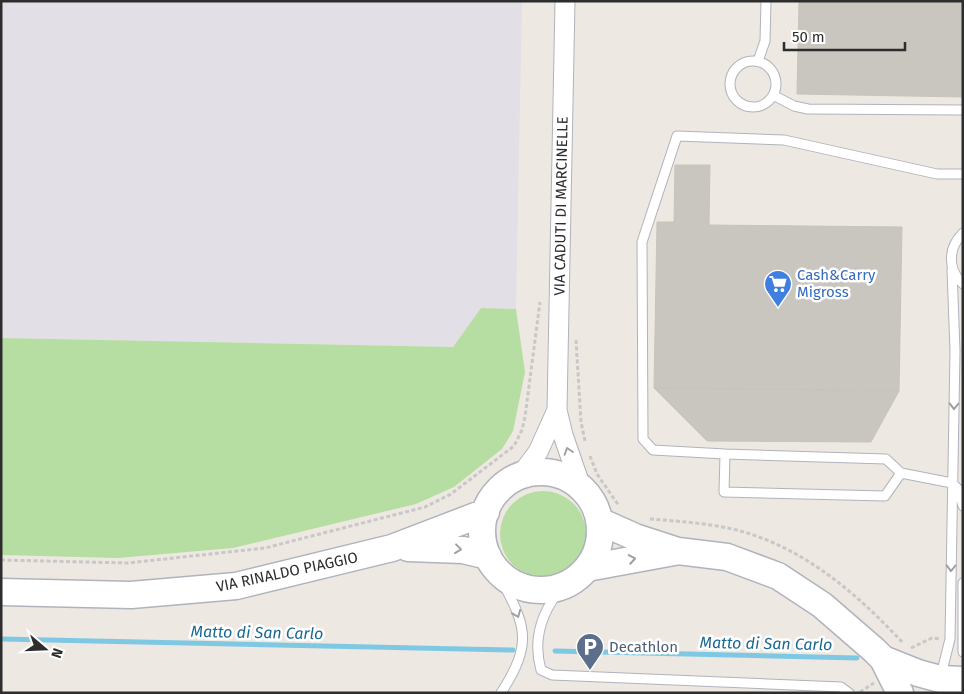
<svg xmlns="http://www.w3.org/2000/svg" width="964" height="694" viewBox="0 0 964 694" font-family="'Fira Sans',sans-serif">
<rect width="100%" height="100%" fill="#ede8e1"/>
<path fill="#e2e0e6" d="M1,1H522L516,309L481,308L453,347L1,338Z"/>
<path fill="#b6dea3" d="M481,308L516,309L525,372L513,431L502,449L454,487L416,504L233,548L118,558L1,555V338L453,347Z
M500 534a43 43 0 1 1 86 0a43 43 0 1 1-86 0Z"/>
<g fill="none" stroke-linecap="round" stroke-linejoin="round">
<path stroke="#7fc8e4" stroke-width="5" d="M1,639L513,650
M555,651L857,658"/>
</g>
<path fill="#c9c6bf" stroke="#c8c4ba" d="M799,1H963V97L797,94Z
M675,165H710L709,225L902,227L899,391L654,388L657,222H674Z
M654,388L899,391L871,442L707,441Z"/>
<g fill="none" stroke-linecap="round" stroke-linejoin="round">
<defs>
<path id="lane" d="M730 84a23 23 0 1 1 46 0a23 23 0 1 1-46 0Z
M758,61L765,41L766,1
M773,95L794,106L808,109L963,110
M963,233C948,248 947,269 963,284
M725,454L653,450L643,439L642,242L677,136L784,140L937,174H963
M901,473L886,459L725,454L724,492L885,496L901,473L952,483L958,489L963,506
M496,570C524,623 536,639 501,693
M963,583V652
M564,585C543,609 532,638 541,670L552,675L841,687L849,693
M941,675L950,639L955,351L952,270"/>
<path id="street" d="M565,1L557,410L563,435L582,490
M520,476L538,452L557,410"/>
<path id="secondary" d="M482 531a59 59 0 1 1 118 0a59 59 0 1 1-118 0Z
M599,521L635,537L678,551L727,557L778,576L822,605L874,650L883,659L900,693
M408,548L463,550L488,556
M587,568L674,552
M1,592L131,595L236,586L392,548L486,512
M883,659L918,673L940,679L963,680"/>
</defs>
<use href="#lane" stroke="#b1b3bc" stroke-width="11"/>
<use href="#street" stroke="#b1b3bc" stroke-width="21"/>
<use href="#secondary" stroke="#b1b3bc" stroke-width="29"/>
<path stroke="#c8c8c8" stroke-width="3" stroke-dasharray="4 2.5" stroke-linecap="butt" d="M576,340L581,422L585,441
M590,456L597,474L619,506
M650,519C686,522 725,524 759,537C816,558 862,599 903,643
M1,560L128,563L265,548L425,507L451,494L514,446L522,430L525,417L540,302
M911,648L932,638L940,639
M860,692L874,683"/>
<use href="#lane" stroke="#fff" stroke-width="9"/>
<use href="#street" stroke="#fff" stroke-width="19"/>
<use href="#secondary" stroke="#fff" stroke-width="26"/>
</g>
<defs><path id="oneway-chevron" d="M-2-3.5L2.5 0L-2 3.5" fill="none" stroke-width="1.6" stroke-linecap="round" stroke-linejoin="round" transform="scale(1.25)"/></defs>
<g stroke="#a0a0a0">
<use href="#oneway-chevron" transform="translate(954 406) rotate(91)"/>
<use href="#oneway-chevron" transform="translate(568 451) rotate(-108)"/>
<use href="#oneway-chevron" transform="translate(458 549) rotate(7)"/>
<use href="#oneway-chevron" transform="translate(632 559) rotate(-10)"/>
<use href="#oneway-chevron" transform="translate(951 568) rotate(91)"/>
<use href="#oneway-chevron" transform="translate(517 614) rotate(68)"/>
</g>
<defs>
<symbol id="supermarket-pin" viewBox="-11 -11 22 30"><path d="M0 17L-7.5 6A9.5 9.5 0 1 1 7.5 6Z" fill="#3f7fe0" stroke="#fff"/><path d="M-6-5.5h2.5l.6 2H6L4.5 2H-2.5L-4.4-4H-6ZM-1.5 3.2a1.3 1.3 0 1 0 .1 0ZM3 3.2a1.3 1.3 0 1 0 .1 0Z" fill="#fff"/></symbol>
<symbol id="parking-pin" viewBox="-11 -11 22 30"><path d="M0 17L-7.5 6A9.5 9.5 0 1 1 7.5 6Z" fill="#5c6f8a" stroke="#fff"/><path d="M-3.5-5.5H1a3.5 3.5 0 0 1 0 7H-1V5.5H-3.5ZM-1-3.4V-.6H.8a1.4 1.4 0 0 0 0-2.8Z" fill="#fff"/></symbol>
</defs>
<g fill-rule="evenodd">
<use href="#supermarket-pin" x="762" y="268" width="32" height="43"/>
<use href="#parking-pin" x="574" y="631" width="32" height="43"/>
</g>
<g text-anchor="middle" stroke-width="5" stroke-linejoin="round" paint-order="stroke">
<g font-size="15" fill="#2d2d2d" stroke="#fff">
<text transform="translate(561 206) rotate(-89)" y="5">VIA CADUTI DI MARCINELLE</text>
<text transform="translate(287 572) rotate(-12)" y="5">VIA RINALDO PIAGGIO</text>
</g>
<g font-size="15" fill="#366cbe" stroke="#fff" text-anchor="start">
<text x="797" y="280">Cash&amp;Carry<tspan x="797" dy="17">Migross</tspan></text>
</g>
<g font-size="15" fill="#4e5e75" stroke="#fff" text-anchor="start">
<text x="609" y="652">Decathlon</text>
</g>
<g font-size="16" font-style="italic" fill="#1b6893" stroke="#fff">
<text transform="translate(257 632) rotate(1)" y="6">Matto di San Carlo</text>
<text transform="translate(766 643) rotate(1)" y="6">Matto di San Carlo</text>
</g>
</g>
<rect width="964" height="694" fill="none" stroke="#2d2d2d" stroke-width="5"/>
<g transform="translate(45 649) rotate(109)" stroke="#ffffff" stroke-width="4" paint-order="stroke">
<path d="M0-4L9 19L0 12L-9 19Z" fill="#2d2d2d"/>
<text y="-8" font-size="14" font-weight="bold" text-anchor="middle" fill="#2d2d2d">N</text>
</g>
<path d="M784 42v8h121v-8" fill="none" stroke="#2d2d2d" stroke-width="2.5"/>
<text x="792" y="42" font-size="15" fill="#2d2d2d" stroke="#ffffff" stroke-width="4" paint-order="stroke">50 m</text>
</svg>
